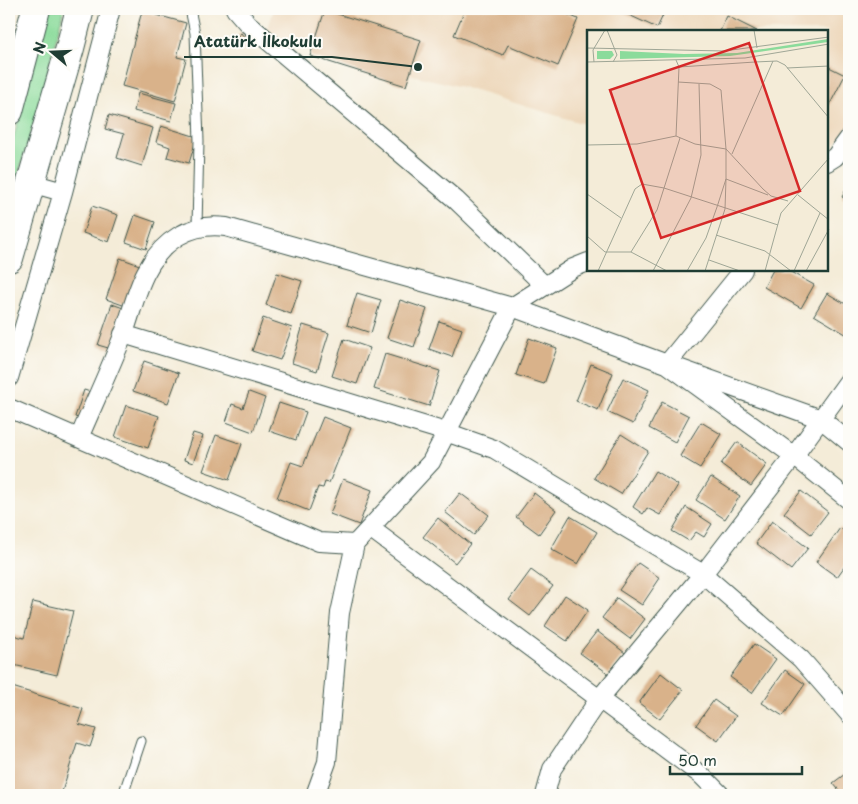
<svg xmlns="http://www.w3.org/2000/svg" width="858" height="804" viewBox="0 0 858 804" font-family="'Playpen Sans',sans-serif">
<rect width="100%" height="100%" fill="#fdfcf7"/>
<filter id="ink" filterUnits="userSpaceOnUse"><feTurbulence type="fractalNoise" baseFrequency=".02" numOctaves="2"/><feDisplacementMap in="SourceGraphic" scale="10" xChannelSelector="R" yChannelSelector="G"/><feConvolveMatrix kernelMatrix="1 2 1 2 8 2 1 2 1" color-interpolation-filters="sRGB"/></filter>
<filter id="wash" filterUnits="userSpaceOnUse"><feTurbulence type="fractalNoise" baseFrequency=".0096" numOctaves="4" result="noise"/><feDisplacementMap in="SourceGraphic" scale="20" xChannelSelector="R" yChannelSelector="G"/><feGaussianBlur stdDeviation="1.12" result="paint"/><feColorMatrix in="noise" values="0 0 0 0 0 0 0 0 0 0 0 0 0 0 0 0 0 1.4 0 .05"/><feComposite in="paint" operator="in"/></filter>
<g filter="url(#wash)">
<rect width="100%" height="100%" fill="#f4ecd8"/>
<path fill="#edd7ba" d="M274,9H849V128L827,153V31H588V125L462,87L281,43L267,31Z"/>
<path fill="#8bdb9b" stroke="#558c68" d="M49,9H64L34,123L9,205V154Z"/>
<g id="blocks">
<path fill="#d9b28a" d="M465,9H564L562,12L578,19L558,66L508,45L503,55L454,35Z
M616,9H666L657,28Z
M325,10L421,40L406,86L310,56Z
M142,11L186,23L177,57L186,59L175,101L122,86Z
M727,16L757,31H720Z
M241,33L246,39L236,49L230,43Z
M827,66L845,75L828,108L827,107Z
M138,93L176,103L171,121L134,111Z
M109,115L153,128L142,166L117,158L124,134L105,129Z
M161,126L197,137L189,163L167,157L170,147L156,142Z
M849,184V201L842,197Z
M92,206L118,215L109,242L83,233Z
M135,215L155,222L146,249L126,242Z
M120,258L145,267L131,308L106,299Z
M773,270H787L814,285L801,308L764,287Z
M277,273L302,281L291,314L266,305Z
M357,293L381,300L371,333L347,325Z
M827,293L849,306V336L814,315Z
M400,300L427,309L414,347L387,338Z
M112,304L129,310L115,350L98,345Z
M263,318L292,328L280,360L252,351Z
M439,321L462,329L452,357L429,349Z
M303,325L329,333L317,371L292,363Z
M529,338L557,348L544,384L516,375Z
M344,339L370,348L357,384L332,376Z
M385,354L440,371L429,406L374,389Z
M144,361L179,373L168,403L133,391Z
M591,364L613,373L598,410L576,401Z
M623,378L649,390L633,424L607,412Z
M84,390L94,393L84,420L75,417Z
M249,392L265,398L253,432L226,422L232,404L243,408Z
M662,402L689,416L675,442L649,428Z
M279,403L306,412L296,440L269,431Z
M126,405L159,416L148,448L115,437Z
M323,417L351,428L329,483L325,482L323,488L318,487L309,511L277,498L291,462L303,466Z
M701,422L721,434L700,468L680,456Z
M193,433L203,436L193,463L184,460Z
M621,434L648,451L621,494L594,478Z
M216,435L242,444L229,480L203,471Z
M737,442L767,464L751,486L721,464Z
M655,471L678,485L660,515L647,508L643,514L633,507Z
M711,477L740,496L725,519L696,500Z
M343,479L372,490L359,525L330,514Z
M801,491L828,512L811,534L784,513Z
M460,493L489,515L474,535L445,512Z
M534,493L556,510L539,534L516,517Z
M686,507L712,524L704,537L696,532L689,541L672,531Z
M570,516L597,532L578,564L551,549Z
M438,518L470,544L455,563L423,537Z
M772,521L808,548L791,570L756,543Z
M840,528L849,534V560L837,577L816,562Z
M638,563L660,578L642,605L619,590Z
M531,570L553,586L530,616L509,600Z
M565,595L588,610L567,641L545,626Z
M617,598L645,619L630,639L602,618Z
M33,602L73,611L57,675L9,664V634L24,638Z
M597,631L625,653L609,674L580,653Z
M754,644L776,659L752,693L730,677Z
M785,670L805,684L783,716L762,703Z
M661,673L683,690L660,719L639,703Z
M9,686L83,709L78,724L96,729L90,747L77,743L61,795H9Z
M714,700L736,716L718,741L696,725Z
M849,771V795H843L833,783Z"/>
</g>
</g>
<g filter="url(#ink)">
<use href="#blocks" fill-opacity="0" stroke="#3f574d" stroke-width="1"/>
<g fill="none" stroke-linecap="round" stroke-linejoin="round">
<defs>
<path id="service" d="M190,9L195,33L199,141L197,227
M123,795L141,741"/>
<path id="minor" d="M235,9L248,24L456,200L545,286
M827,162L835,157L849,138
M31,183L63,192
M743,270L667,364L821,419L849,442
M123,334L446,432L494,449L703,574L801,659L849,714
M9,378L63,192L111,9
M9,408L319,542L355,544L431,462L512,307L573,268L588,262
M79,438C94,403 110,369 124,333C131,314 136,291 146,272C162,241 190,222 226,227L512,307L667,364L794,456L849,500
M370,528L701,775L721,795
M315,795L327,762L340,613L355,544
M545,795L552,769L599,699L703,574L794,456L849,380"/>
<path id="trunk" d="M9,111L36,9
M9,258L70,48L80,9"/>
</defs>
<use href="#service" stroke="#3f574d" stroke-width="11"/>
<use href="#minor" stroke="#3f574d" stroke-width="20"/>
<use href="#trunk" stroke="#3f574d" stroke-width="30"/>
<use href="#service" stroke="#fff" stroke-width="9"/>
<use href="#minor" stroke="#fff" stroke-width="18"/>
<use href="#trunk" stroke="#fff" stroke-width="28"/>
</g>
</g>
<g transform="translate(587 30)">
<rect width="241" height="241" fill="#f4ecd8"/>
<path d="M241,9V12L143,26L33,29V21L97,24L150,23ZM10,21H25L27,25L23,29H10Z" fill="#8bdb9b"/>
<path fill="none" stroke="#9fa696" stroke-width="1" d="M20,0L30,25L26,32M167,0L170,18M0,18L137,21L242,7M167,27L168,32L190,31L198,35L242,88M89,30L92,37L89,106L108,114L139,119L176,159L184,166L201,171M0,32L158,28L242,14M7,32L6,20L18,0M92,37L168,32M200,38L242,36M91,52L123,54L134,60L139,119V149L130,177L119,208L100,241M0,115L50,114L89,106M145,124L186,31M0,164L34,188M211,165L242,190M129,205L178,221L204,241M0,206L18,222H44L80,241M44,222L70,180L93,108M122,230L153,241M11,241L48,159L55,154L77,158L191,195M66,241L104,168L114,125L112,54M118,241L138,179L139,149L181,165M178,241L194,183L242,128M207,241L233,183M219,241L242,199"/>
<path fill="#d62828" fill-opacity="0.15" stroke="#d62828" stroke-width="2.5" d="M162,13L213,161L74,208L23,60Z"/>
<rect width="241" height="241" fill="none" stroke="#1f3d34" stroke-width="2.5"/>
</g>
<path fill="none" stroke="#1f3d34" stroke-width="2" d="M418 67L332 57H184"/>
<circle fill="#1f3d34" stroke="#fdfcf7" stroke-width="2" cx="418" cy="67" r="5"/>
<g font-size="15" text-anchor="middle" font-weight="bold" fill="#1f3d34" stroke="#fdfcf7" stroke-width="4" stroke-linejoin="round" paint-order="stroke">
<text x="258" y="47">Atatürk İlkokulu</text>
</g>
<rect width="858" height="804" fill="none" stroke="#fdfcf7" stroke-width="30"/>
<g transform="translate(52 52) rotate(289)" stroke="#fdfcf7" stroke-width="4" paint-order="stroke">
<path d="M0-4L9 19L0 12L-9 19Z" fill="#1f3d34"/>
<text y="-8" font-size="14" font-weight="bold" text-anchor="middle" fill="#1f3d34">N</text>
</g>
<path d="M670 766v8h132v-8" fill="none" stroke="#1f3d34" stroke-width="2.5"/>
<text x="678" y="766" font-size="15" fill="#1f3d34" stroke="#fdfcf7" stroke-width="4" paint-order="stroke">50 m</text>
</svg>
